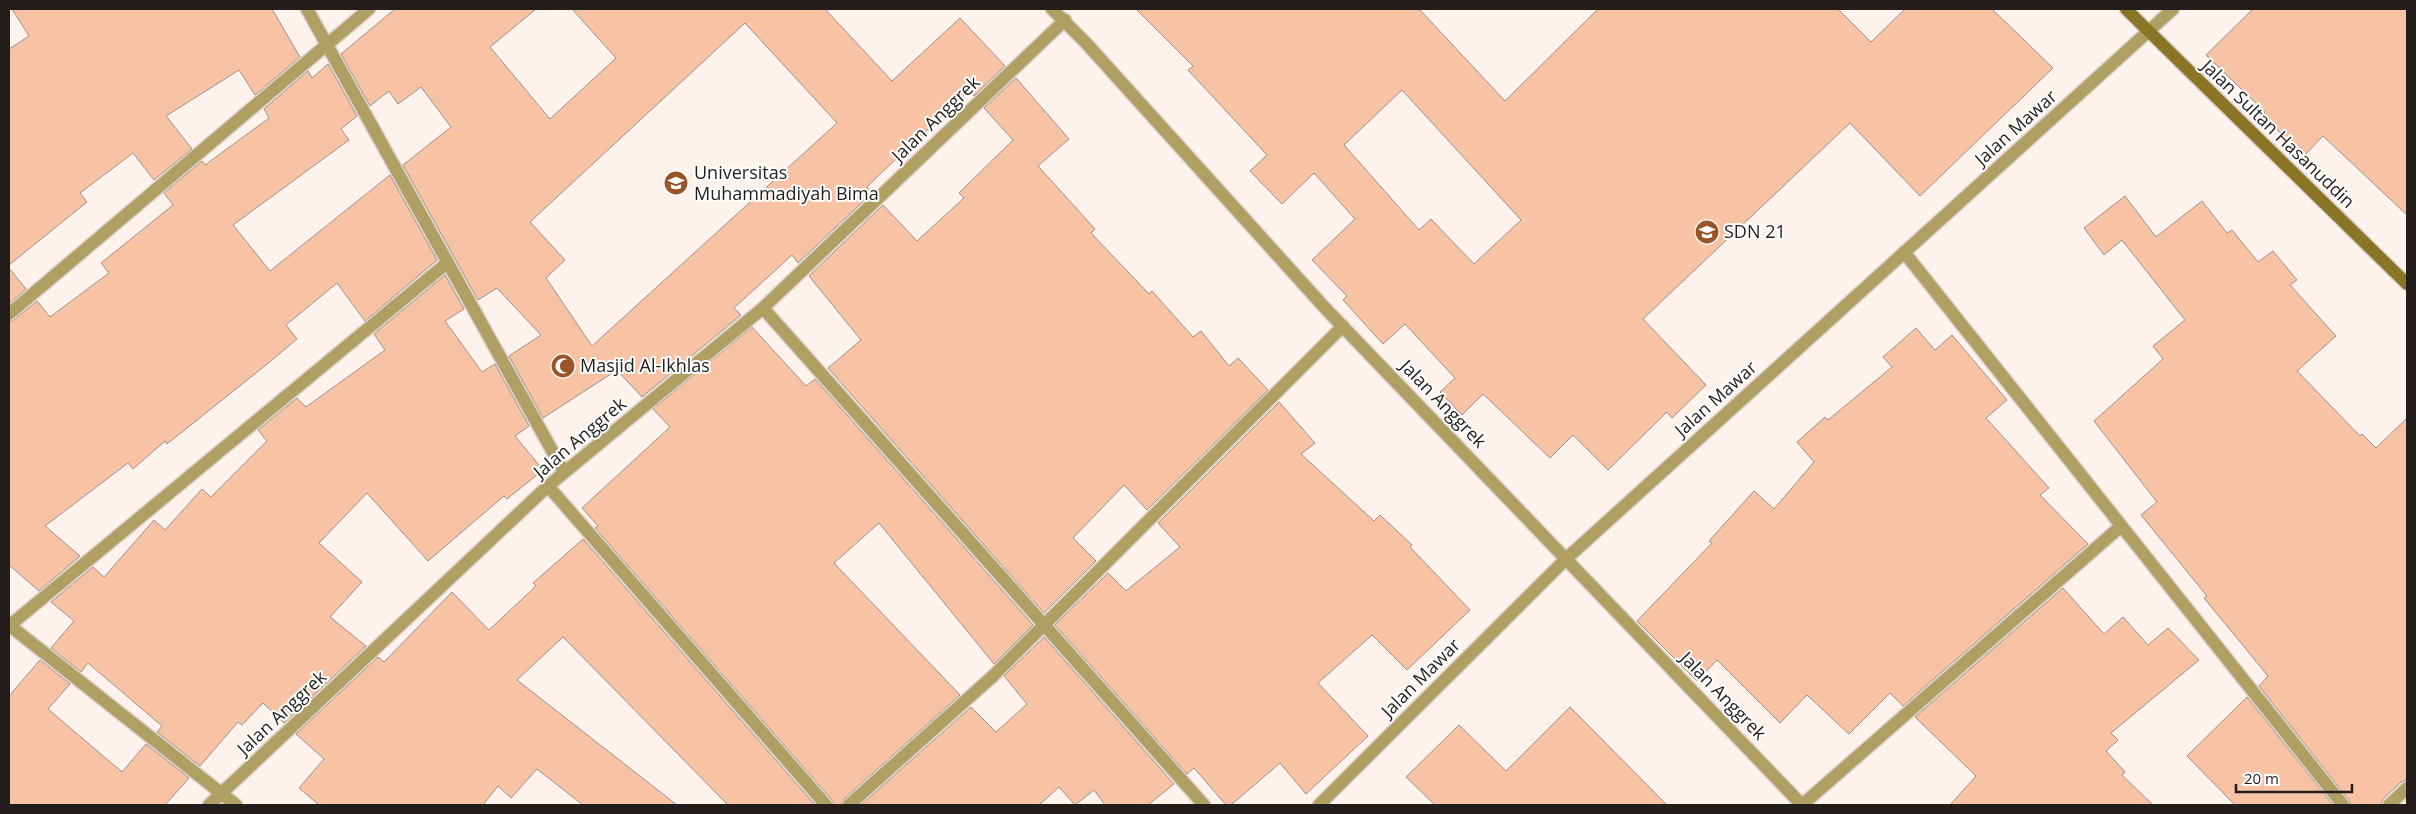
<svg xmlns="http://www.w3.org/2000/svg" width="2416" height="814" viewBox="0 0 2416 814" font-family="'Open Sans',sans-serif">
<rect width="100%" height="100%" fill="#fef2ec"/>
<path fill="#f8c2a5" stroke="#9e918a" fill-rule="evenodd" d="M12,9H272L300,57L255,95L239,70L166,116L192,149L154,180L133,153L80,193L87,202L9,265V49L29,36Z
M395,9H536L490,47L550,119L616,58L572,9H825L892,81L960,18L1005,66L974,96L969,91L879,175L867,187L872,193L798,263L792,255L734,308L741,315L642,397L617,370L543,418L509,356L541,335L497,288L478,300L403,165L451,127L421,87L398,104L389,91L370,106L341,54ZM745,23L837,123L592,346L546,278L565,260L530,222Z
M1136,9H1419L1505,101L1598,9H1838L1871,42L1905,9H1992L2053,68L1920,196L1850,123L1643,319L1706,385L1672,418L1667,412L1608,470L1573,435L1550,458L1483,394L1462,415L1440,392L1455,378L1405,324L1383,344L1343,300L1347,296L1312,260L1355,219L1314,173L1282,204L1250,171L1267,155L1188,70L1193,66ZM1402,90L1521,220L1474,264L1431,219L1419,230L1344,145Z
M2253,9H2407V215L2323,136L2304,156L2262,115L2265,112L2206,55Z
M328,64L357,116L341,129L349,140L233,225L270,271L390,175L437,260L365,321L337,283L286,325L297,339L266,365L167,444L165,441L133,469L128,463L45,526L80,556L39,591L9,565V322L14,320L37,301L50,317L109,273L101,263L173,205L164,193L202,161L205,165L269,118L264,109L308,71L312,78Z
M1016,78L1069,139L1038,166L1095,229L1091,233L1149,294L1152,291L1193,337L1201,331L1229,366L1238,358L1268,390L1147,510L1124,485L1073,538L1096,561L1044,613L828,368L861,340L809,276L883,205L917,241L964,198L959,193L1013,140L984,108Z
M2125,196L2156,237L2202,201L2227,233L2232,230L2258,262L2273,251L2297,280L2290,285L2336,336L2297,371L2360,436L2362,434L2376,448L2407,418V780L2401,782L2383,799L2381,805H2351L2349,800L2259,686L2268,676L2204,598L2207,596L2141,515L2157,502L2094,421L2163,359L2153,346L2185,320L2122,240L2104,255L2084,228Z
M9,268L26,289L9,304Z
M445,275L464,309L445,321L482,372L495,364L529,426L515,436L543,470L507,499L504,496L428,561L367,493L319,543L362,582L330,617L366,646L284,723L263,703L242,725L238,722L200,766L157,732L162,726L88,663L81,672L51,648L74,621L51,602L93,567L104,577L154,520L165,530L202,489L211,497L267,441L258,430L297,398L306,407L385,350L374,334Z
M752,327L806,386L815,379L1033,625L994,664L879,523L834,563L960,695L844,799L841,805H834L832,800L595,528L598,526L582,508L670,427L653,409Z
M1916,328L1935,350L1952,335L2007,400L1986,418L2049,488L2040,495L2088,544L1903,706L1890,693L1849,734L1807,695L1780,723L1717,660L1697,681L1637,621L1712,543L1709,541L1754,491L1774,509L1814,462L1797,442L1825,417L1828,420L1892,367L1883,357Z
M1279,402L1315,443L1301,454L1374,521L1380,515L1412,545L1410,547L1470,610L1407,670L1372,635L1318,683L1368,736L1306,794L1280,763L1231,805H1226L1194,768L1187,774L1055,625L1108,573L1126,591L1180,547L1158,523Z
M583,539L815,805H728L563,637L517,680L677,805H583L537,769L511,798L498,786L483,805H319L299,788L324,759L296,734L378,657L384,662L452,592L489,630L536,586L533,583Z
M2063,588L2104,634L2123,617L2148,645L2168,628L2199,660L2111,733L2118,740L2106,751L2125,772L2122,775L2153,805H1950L1976,776L1915,717Z
M1044,637L1174,784L1148,805H1105L1094,790L1075,805L1059,787L1039,805H861L971,707L996,732L1027,704L1004,676Z
M40,660L70,684L48,709L122,772L146,744L189,778L165,805H9V696Z
M2247,697L2333,805H2235L2187,756Z
M1570,707L1667,805H1435L1406,777L1459,725L1506,771Z"/>
<g fill="none" stroke-linecap="round" stroke-linejoin="round">
<defs>
<path id="minor" d="M307,9L564,472
M1904,252L2343,805
M763,308L1204,805
M9,314L369,9
M548,486L826,805
M9,625L236,805
M9,626L447,263
M209,805L548,486L763,308L1065,20
M849,805L993,676L1343,326
M1319,805L1567,558L2173,9
M1802,805L2120,527
M2389,805L2407,788"/>
<path id="tertiary" d="M1052,9L1086,43L1325,308L1802,805"/>
<path id="secondary" d="M2126,9L2407,284"/>
</defs>
<use href="#minor" stroke="#dbd0ca" stroke-width="15"/>
<use href="#tertiary" stroke="#dbd0ca" stroke-width="15"/>
<use href="#secondary" stroke="#dbd0ca" stroke-width="15"/>
<use href="#minor" stroke="#b09f63" stroke-width="12"/>
<use href="#tertiary" stroke="#b09f63" stroke-width="12"/>
<use href="#secondary" stroke="#8a7527" stroke-width="12"/>
</g>
<defs>
<symbol id="university-disc" viewBox="-11 -11 22 22"><circle r="9.5" fill="#995428" stroke="#fff"/><path d="M0-5L7-2L0 1L-7-2ZM-4 1L0 2.5L4 1V4Q0 6-4 4Z" fill="#fff"/></symbol>
<symbol id="school-disc" viewBox="-11 -11 22 22"><circle r="9.5" fill="#995428" stroke="#fff"/><path d="M0-5L7-2L0 1L-7-2ZM-4 1L0 2.5L4 1V4Q0 6-4 4Z" fill="#fff"/></symbol>
<symbol id="mosque-disc" viewBox="-11 -11 22 22"><circle r="9.5" fill="#995428" stroke="#fff"/><path d="M3.5-4.9A6 6 0 1 0 3.5 4.9A5 5 0 1 1 3.5-4.9Z" fill="#fff"/></symbol>
</defs>
<g fill-rule="evenodd">
<use href="#university-disc" x="662" y="169" width="28" height="28"/>
<use href="#school-disc" x="1693" y="218" width="28" height="28"/>
<use href="#mosque-disc" x="549" y="352" width="28" height="28"/>
</g>
<g text-anchor="middle" stroke-width="4" stroke-linejoin="round" paint-order="stroke">
<g font-size="18" fill="#221d1a" stroke="#fff">
<text transform="translate(936 119) rotate(-44)" y="6">Jalan Anggrek</text>
<text transform="translate(2016 128) rotate(-42)" y="6">Jalan Mawar</text>
<text transform="translate(2278 134) rotate(44)" y="6">Jalan Sultan Hasanuddin</text>
<text transform="translate(1716 399) rotate(-42)" y="6">Jalan Mawar</text>
<text transform="translate(1443 404) rotate(46)" y="6">Jalan Anggrek</text>
<text transform="translate(580 438) rotate(-40)" y="6">Jalan Anggrek</text>
<text transform="translate(1421 678) rotate(-45)" y="6">Jalan Mawar</text>
<text transform="translate(1723 696) rotate(46)" y="6">Jalan Anggrek</text>
<text transform="translate(282 713) rotate(-43)" y="6">Jalan Anggrek</text>
</g>
<g font-size="18" fill="#221d1a" stroke="#fff" text-anchor="start">
<text x="694" y="179">Universitas<tspan x="694" dy="21">Muhammadiyah Bima</tspan></text>
<text x="1724" y="238">SDN 21</text>
<text x="580" y="372">Masjid Al-Ikhlas</text>
</g>
</g>
<rect width="2416" height="814" fill="none" stroke="#221d1a" stroke-width="20"/>
<path d="M2236 784v8h116v-8" fill="none" stroke="#221d1a" stroke-width="2.5"/>
<text x="2244" y="784" font-size="15" fill="#221d1a" stroke="#ffffff" stroke-width="4" paint-order="stroke">20 m</text>
</svg>
